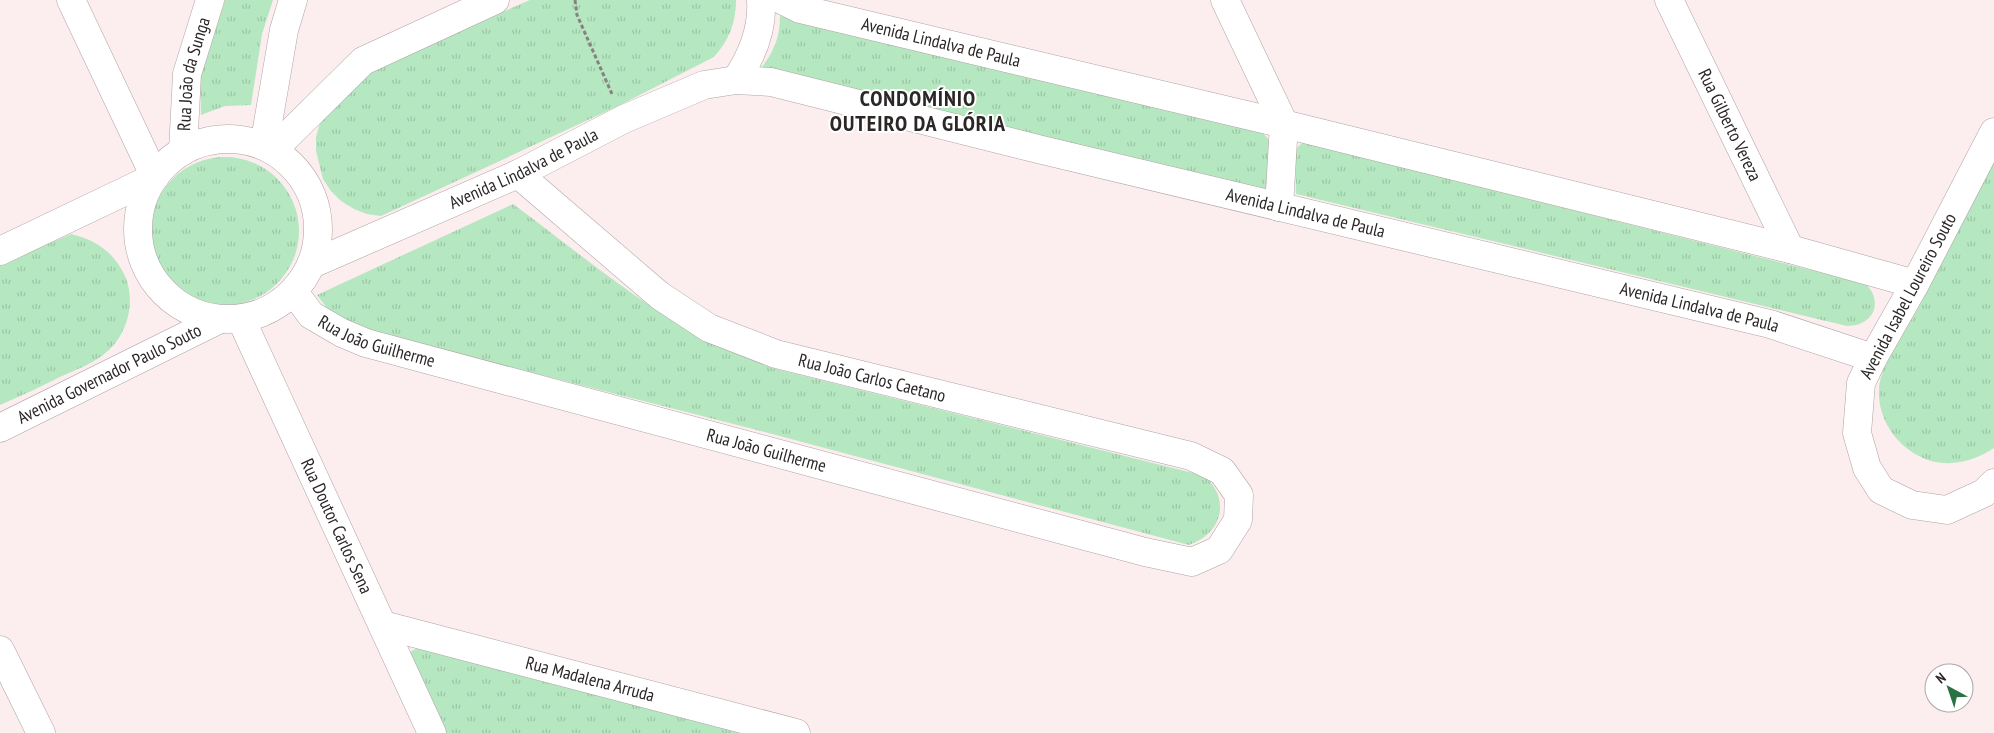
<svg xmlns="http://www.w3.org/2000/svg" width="1994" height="733" viewBox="0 0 1994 733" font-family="'PT Sans Narrow',sans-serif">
<defs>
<pattern id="park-tufts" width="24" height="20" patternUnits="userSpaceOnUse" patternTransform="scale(1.25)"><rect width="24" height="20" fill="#b5e7c0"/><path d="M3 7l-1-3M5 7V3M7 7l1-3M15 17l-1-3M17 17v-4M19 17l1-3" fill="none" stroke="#9cc6a5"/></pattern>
</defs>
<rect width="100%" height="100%" fill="#fcedef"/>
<path fill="url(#park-tufts)" d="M225,0H273L262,34L251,105L225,106L201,115L200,77Z
M530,0H736C736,23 729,40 714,57L618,106L381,216L367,214L354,209L341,201L331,191L323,179L316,151V137L320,123L367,71Z
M780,16L1262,132L1270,141L1268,194L762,67C774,51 780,37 780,16Z
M1303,142L1866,284C1884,303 1873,326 1847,326L1296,194L1295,150Z
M151 231a74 74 0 1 1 148 0a74 74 0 1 1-148 0Z
M1994,160V448C1972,463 1943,469 1919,456C1895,444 1878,418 1879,391C1879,365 1905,333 1917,310C1943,260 1968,210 1994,160Z
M513,204C560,239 607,277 656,310C692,335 733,351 772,368L1205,476C1231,501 1222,533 1189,545L757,430L353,327L332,315L317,295Z
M71,234C96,240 114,252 125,276C137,303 126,339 103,355C91,364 76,370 62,376C42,386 21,396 0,405V265Z
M419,647L759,733H441L408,658L410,652Z"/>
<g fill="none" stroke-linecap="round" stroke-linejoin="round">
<defs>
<g id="minor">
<path id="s1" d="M782,0L800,9L1284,124L1790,249L1915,284"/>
<path d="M1225,0L1284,124L1279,207"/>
<path id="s2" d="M1669,0L1790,249"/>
<path d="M736,80C752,56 763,29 761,0"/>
<path d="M1994,132L1915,284L1873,358L1861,383L1857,433L1867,468L1881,490L1912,505L1947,510L1984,493L1994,483"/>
<circle cx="228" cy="229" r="90"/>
<path d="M264,146L284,30L293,0"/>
<path d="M273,150L363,61L495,0"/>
<path id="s3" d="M183,151L187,74L210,0"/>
<path d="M0,251L155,177L71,0"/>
<path id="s4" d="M312,264L518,174L624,119L704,85L736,80L771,82L1042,150L1770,324L1873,358"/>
<path id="s5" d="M294,292L311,315L342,333L366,343L1145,552L1192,562L1219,550L1238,520L1239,495L1222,471L1191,456L776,354L709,328L659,295L518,174"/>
<path id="s6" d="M241,319L432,733"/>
<path id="s7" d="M0,428L220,319"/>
<path id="s8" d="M383,625L796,733"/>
<path d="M0,650L41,733"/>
</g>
</defs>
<use href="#minor" stroke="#b0a2a4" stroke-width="29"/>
<path stroke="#8a8081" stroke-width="3" stroke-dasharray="4 2.5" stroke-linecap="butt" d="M575,0L577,15L612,94"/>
<use href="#minor" stroke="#fff" stroke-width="28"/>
</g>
<g text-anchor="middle" stroke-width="4" stroke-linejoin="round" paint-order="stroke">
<g font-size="18" fill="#2c2727" stroke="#fff">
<text dy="6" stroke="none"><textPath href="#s1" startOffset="165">Avenida Lindalva de Paula</textPath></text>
<text dy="6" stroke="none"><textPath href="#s3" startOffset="78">Rua João da Sunga</textPath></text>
<text dy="6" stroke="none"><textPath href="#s2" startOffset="139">Rua Gilberto Vereza</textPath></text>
<text dy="6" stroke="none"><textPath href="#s4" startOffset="232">Avenida Lindalva de Paula</textPath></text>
<text dy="6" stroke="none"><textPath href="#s4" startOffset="1049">Avenida Lindalva de Paula</textPath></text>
<text transform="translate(1908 296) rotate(-62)" y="6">Avenida Isabel Loureiro Souto</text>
<text dy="6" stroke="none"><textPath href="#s4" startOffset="1454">Avenida Lindalva de Paula</textPath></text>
<text dy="6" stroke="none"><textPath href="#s5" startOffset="100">Rua João Guilherme</textPath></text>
<text dy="6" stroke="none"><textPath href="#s7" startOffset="122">Avenida Governador Paulo Souto</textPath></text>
<text transform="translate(872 378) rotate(14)" y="6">Rua João Carlos Caetano</text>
<text dy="6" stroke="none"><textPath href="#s5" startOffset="505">Rua João Guilherme</textPath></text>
<text dy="6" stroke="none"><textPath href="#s6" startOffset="228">Rua Doutor Carlos Sena</textPath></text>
<text dy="6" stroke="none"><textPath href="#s8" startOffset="214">Rua Madalena Arruda</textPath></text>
</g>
<g font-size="22" font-weight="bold" letter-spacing="1" fill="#2c2727" stroke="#fff">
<text x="918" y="106">CONDOMÍNIO<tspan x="918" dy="25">OUTEIRO DA GLÓRIA</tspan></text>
</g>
</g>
<g transform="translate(1949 688) rotate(320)"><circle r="24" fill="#ffffff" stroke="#aba9a9"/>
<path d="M0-4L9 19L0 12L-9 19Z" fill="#287341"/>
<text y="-8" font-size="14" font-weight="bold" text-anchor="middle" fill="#2c2727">N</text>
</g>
</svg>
